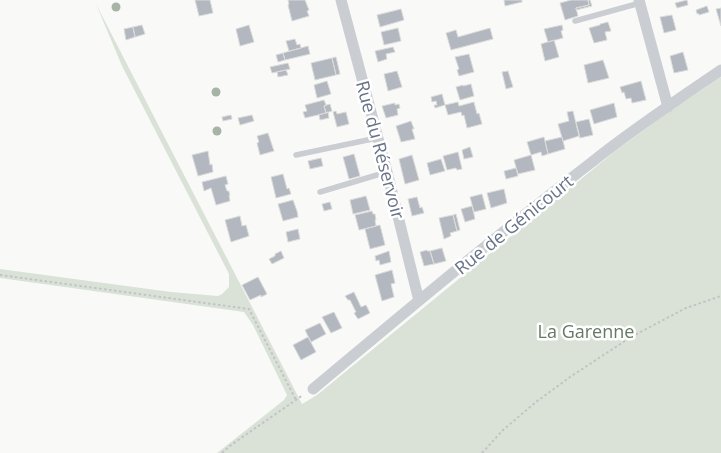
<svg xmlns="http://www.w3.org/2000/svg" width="721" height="453" viewBox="0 0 721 453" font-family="'Open Sans',sans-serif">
<rect width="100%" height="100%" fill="#f9faf8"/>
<path fill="#dae2d8" d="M96,4L302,404L317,395L614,152L670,111L721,77V453H217L284,400L287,395L253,325L244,312L0,278V269L171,292L218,296L222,294L229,287V274L122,66Z"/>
<path fill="#b2b7c0" stroke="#dbdcda" d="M195,0H210L213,13L199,16Z
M288,0H305L309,10L307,11L309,16L292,21L288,5L289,4Z
M504,0H522V2L505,6Z
M571,0H588L589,5L576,8L578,16L565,20L560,3Z
M588,0H590L592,6L576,10V8L589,5Z
M687,0L688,5L677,8L675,3Z
M707,6L709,12L699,15L698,13L697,14L696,10Z
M721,8V26L716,9Z
M401,9L404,20L380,27L377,15Z
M672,15L676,30L664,33L660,17Z
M608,22L611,31L605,32L607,40L594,43L589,28L600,25V24Z
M142,25L145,34L135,37L133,27Z
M249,25L254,42L240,46L236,29Z
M562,25L563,30L561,31L563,38L548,42L544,29Z
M133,27L135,37L126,40L124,29Z
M398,28L401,41L384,45L381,32Z
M490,28L493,39L451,50L446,33L456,30L458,37Z
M295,39L297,45L300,44L301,48L289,51L286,41Z
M554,40L559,57L545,61L541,44Z
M308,46L310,54L285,60L283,53Z
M393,47L395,52L386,54L387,59L378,62L375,51Z
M683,52L688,70L674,73L670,56Z
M283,53L285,60L278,62L276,55Z
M469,54L474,72L459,76L457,70L459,69L455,57Z
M336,57L340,74L336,75L332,58Z
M332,58L336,75L315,80L311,63Z
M603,60L609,78L588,83L584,65Z
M288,63L290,69L272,73L270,67Z
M286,70L288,75L278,77L277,72Z
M397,71L402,87L388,91L384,74Z
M508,71L513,87L506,89L502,72Z
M327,81L331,94L317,98L314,85Z
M641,81L646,100L632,103L631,98L626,99L624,92L622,93L620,87Z
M471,84L474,96L460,100L456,87L463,85V86Z
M442,94L445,105L435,108L434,105H437L436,101L432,102L431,97Z
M324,100L326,105L324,106L326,113L305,118L303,112L307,111L305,105Z
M458,102L459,106L474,102L477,114L479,113L482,124L467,128L464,115L462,116L461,112L448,115L445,105Z
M395,103V105L399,104L400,108L397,109L398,115L386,118L382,106Z
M614,103L617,117L594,124L590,110Z
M330,104L332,111L326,113L324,106Z
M336,111L337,114L346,112L349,124L337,127L333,112Z
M573,111L579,136L563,141L558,124L569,121L567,112Z
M328,112L329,118L320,120L319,115Z
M231,115L232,119L223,121L222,117Z
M252,115L254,121L240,125L238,118Z
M589,119L593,135L580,138L576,122Z
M411,121L414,129H412L415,139L401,142L396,126Z
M268,133L274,151L260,155L257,143L259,142L257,136Z
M544,137L548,154L542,156L541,152L531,155L527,142Z
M562,137L565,149L548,154L545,141Z
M470,147L473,157L464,159L462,150Z
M208,151L210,165L212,164L213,172L198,176L192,155Z
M458,152L462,169L457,170L456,168L447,170L443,156Z
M354,154L360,176L349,179L343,157Z
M412,155L419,180L405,184L399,159Z
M531,155L535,170L518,174L514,160Z
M321,158L323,166L310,169L308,161Z
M441,159L445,171L430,175L427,163Z
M516,168L518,176L506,179L504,171Z
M283,174L287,189L289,188L291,194L276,198L271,177Z
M226,176L228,184L225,185L227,191H229V192L230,195H229L230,201L216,205L211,188L204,191L202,182Z
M504,189L507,203L491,208L487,193Z
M482,194L486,209L474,212L470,197Z
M366,196L370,210L353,214L350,200Z
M417,197L420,208L422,207L424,213L412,216L408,199Z
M293,200L297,211L298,217L283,221L278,204Z
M330,202L332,209L324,211L322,204Z
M472,206L475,219L465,222L461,209Z
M372,211L373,214H375L376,220H375L376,226L359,230L355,215Z
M456,214L460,230L457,231L453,215Z
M453,215L457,231L450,233L451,236L444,239L439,218Z
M240,216L242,226L246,225L249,236L231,242L225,220Z
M380,225L385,245L370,249L365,229Z
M298,229L300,239L288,242L286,232Z
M442,248L446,261L434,264L430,251Z
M427,250V251H430L434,264L424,266L420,252Z
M281,251L284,258L272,264L269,259L275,256V254Z
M389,251L391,262L380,265L379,260L376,261L375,256Z
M392,270L395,283L391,284L394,297L382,301L375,275Z
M258,277L267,294L261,297V295L250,300L242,285Z
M354,292L361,307L366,305L370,313L358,319L354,313L356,312L350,300H348L345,296Z
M334,312L342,328L331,333L322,317Z
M320,323L326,334L311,342L305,330Z
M308,337L316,352L301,360L293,345Z"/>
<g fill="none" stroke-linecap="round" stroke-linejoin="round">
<path stroke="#c1c3c6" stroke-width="2" stroke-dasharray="2.5 2.5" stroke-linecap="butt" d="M0,275L249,309L296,400
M222,453L231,445L303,395
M482,453L503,430L536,402L570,377L631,337L686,308L721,296"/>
<path stroke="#cacdd1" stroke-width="5.5" d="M575,21L640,3
M296,155L377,138
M320,192L387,172"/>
<path stroke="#cacdd1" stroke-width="11" d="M341,0L387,172L419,301
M639,0L668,107
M313,389C405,312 497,235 592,162C633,129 677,100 721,70"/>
</g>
<g fill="#a6b4a7">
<circle cx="116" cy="7" r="4.5"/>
<circle cx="216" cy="92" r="4.5"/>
<circle cx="217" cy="131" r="4.5"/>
</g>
<g text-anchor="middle" stroke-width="5" stroke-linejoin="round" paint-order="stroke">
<g font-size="18" fill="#687389" stroke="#fff">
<text transform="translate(380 150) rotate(75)" y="6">Rue du Réservoir</text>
<text transform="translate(514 225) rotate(-39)" y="6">Rue de Génicourt</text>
</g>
<g font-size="18" fill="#637a64" stroke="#fff">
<text x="586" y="338">La Garenne</text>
</g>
</g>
</svg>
